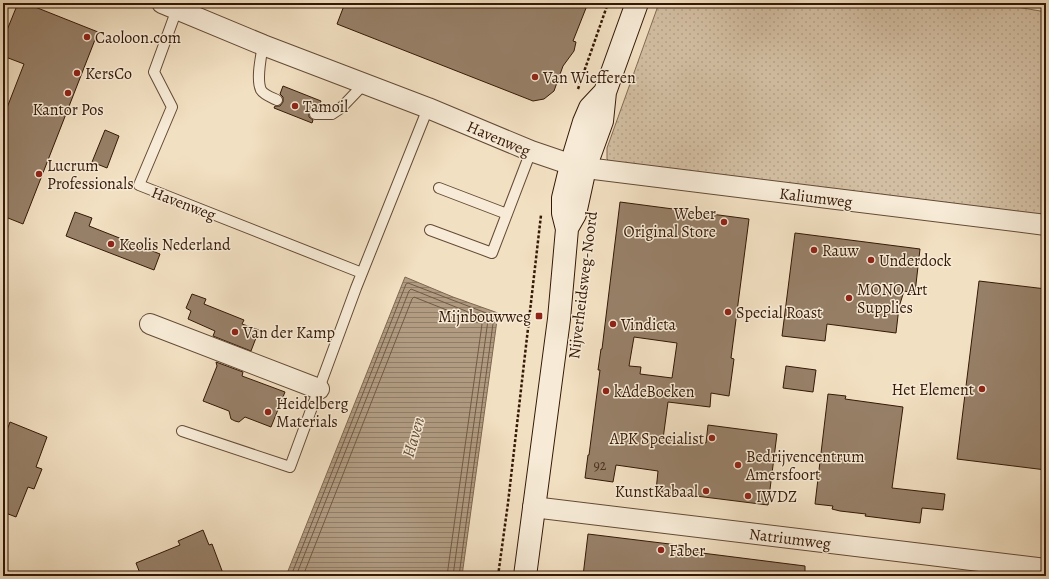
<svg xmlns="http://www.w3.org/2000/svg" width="1049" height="579" viewBox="0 0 1049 579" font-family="Alegreya,serif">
<defs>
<pattern id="grass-dots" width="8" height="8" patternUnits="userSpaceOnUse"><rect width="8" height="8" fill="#d2bea2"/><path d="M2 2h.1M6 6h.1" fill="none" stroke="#b5a38a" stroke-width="1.8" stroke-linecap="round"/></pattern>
<pattern id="water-rules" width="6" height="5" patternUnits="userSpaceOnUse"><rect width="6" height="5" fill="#b19c82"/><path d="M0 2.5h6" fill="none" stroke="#917e68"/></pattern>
</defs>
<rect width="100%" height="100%" fill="#f2e0c2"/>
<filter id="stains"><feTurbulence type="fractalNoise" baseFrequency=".005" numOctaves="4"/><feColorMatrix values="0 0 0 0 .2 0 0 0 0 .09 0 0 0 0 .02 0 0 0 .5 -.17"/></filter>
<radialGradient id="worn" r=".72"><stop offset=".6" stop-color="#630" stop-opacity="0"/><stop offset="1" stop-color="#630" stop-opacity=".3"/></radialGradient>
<path fill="url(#grass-dots)" stroke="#836b54" d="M659,3H994L1046,12V219L615,167L607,159V148Z"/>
<path fill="url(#water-rules)" stroke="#7f6750" d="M405,277L453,297L498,313L462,576H286Z"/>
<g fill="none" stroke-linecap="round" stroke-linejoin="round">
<path stroke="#725a44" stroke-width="1" d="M291,576L406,284L408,283L494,316L459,576
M296,576L409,291L411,289L488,320L453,576
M303,576L412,299L414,297L482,324L447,576"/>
</g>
<path fill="#978068" stroke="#341806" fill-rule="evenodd" d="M18,3H25L98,32L23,224L3,216V118L24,64L3,56V40Z
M345,3H588L573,41L576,42L574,51L563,66L554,91L544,99L533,101L337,24Z
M283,86L321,101L318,108H312L309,111V117L313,120L312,123L274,108L275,106H280L283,102V97L280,94Z
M105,130L119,136L107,168L92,162Z
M620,202L749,219L731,358L734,359L729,396L711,393L710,407L668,402L663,439L706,443L708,425L777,434L768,505L656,491L658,471L616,465L613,482L585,478L588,455H589L600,370H598L601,349H602ZM634,337L677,343L672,378L640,374L641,367L629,366Z
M75,212L92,218L89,226L160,254L154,270L66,236Z
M795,233L920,249L915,293L904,291L899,307L896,333L827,324L825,341L782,336Z
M979,281L1046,289V470L957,459Z
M192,294L206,299L204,304L244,320L242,324L259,330L251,351L213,336L215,331L188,319L191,311L186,308Z
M216,362L243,372L242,376L285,392L271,427L245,417L239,422L235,421L231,419L229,411L203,401L217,366Z
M786,366L816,370L813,392L783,388Z
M828,394L846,396L845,399L903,407L892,488L945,494L943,510L922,508L920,523L865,516L866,514L840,511L832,509L833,506L815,504Z
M10,422L47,437L36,467L42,469L34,489L28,487L16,517L3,512V441Z
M203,530L209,545L212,544L224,576H141L136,563L180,545L178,541Z
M588,534L686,546V551L805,566V576H583Z"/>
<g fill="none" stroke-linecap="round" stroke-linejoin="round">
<defs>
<path id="lane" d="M177,9L154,72L172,107L139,185L362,273
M263,45C261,57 256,79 261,90C264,95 273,98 277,100
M315,114H332L341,108L364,84
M439,188L507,214
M430,230L492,253L531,151
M182,431L290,467L356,288L428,108"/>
<path id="street" d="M162,3L263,45L428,108L531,151L578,167L1046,225
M150,324L319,389
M533,507L1046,569"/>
<path id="secondary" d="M567,228L575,214L585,168L602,121L605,92L637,3
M525,576L559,319L567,229L563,213V198L571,165L584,122L590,108L605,92"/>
</defs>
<use href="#lane" stroke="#644a35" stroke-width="12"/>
<use href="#street" stroke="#644a35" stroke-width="22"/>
<use href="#secondary" stroke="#341806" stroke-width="24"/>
<path stroke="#341806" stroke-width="2.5" stroke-dasharray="3 2" stroke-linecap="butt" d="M578,89L608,3
M498,576L508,503L541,215"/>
<use href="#lane" stroke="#f7ebd7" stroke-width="10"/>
<use href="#street" stroke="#f7ebd7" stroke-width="20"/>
<use href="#secondary" stroke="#f7ebd7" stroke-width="22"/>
</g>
<g fill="#8f2418" stroke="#f7ebd7" stroke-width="1.5">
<circle cx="87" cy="37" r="4"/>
<circle cx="77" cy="73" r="4"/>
<circle cx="535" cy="77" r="4"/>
<circle cx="68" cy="93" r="4"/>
<circle cx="295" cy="106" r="4"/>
<circle cx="39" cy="174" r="4"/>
<circle cx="724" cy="222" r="4"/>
<circle cx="111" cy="244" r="4"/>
<circle cx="814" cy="250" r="4"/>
<circle cx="871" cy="260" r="4"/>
<circle cx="849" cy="298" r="4"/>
<circle cx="728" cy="312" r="4"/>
<rect x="535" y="312" width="8" height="8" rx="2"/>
<circle cx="613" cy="324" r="4"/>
<circle cx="235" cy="332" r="4"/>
<circle cx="982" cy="389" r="4"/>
<circle cx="606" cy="391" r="4"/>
<circle cx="268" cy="412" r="4"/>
<circle cx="712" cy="438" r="4"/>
<circle cx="738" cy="465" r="4"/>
<circle cx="706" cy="491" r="4"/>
<circle cx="748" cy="496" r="4"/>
<circle cx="661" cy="550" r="4"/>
</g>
<g text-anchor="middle" stroke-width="3" stroke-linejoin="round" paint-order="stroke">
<g font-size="14" fill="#4d321e">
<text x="600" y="470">92</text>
</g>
<g font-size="16" fill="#341806" stroke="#f7ebd7" text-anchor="start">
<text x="95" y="43">Caoloon.com</text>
<text x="85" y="79">KersCo</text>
<text x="543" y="83">Van Wiefferen</text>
<text x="303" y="112">Tamoil</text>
<text x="68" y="115" text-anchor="middle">Kantor Pos</text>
<text x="47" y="171">Lucrum<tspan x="47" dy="18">Professionals</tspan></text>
<text x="716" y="219" text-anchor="end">Weber<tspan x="716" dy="18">Original Store</tspan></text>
<text x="119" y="250">Keolis Nederland</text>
<text x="822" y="256">Rauw</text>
<text x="879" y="266">Underdock</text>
<text x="857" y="295">MONO Art<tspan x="857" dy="18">Supplies</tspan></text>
<text x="736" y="318">Special Roast</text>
<text x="531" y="322" text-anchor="end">Mijnbouwweg</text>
<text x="621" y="330">Vindicta</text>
<text x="243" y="338">Van der Kamp</text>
<text x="974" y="395" text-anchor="end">Het Element</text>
<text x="614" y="397">kAdeBoeken</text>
<text x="276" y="409">Heidelberg<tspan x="276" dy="18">Materials</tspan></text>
<text x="704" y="444" text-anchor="end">APK Specialist</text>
<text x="746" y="462">Bedrijvencentrum<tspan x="746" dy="18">Amersfoort</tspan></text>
<text x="698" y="497" text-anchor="end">KunstKabaal</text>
<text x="756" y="502">IWDZ</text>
<text x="669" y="556">Faber</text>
</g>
<g font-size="16" fill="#341806" stroke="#f7ebd7">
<text transform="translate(499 138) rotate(23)" y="6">Havenweg</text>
<text transform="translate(816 197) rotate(7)" y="6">Kaliumweg</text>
<text transform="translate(184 203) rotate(21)" y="6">Havenweg</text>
<text transform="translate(582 285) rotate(-83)" y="6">Nijverheidsweg-Noord</text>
<text transform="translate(790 538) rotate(7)" y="6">Natriumweg</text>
</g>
<g font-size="17" font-style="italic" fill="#664d38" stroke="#f7ebd7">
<text transform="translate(413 437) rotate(-74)" y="6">Haven</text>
</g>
</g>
<rect width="1049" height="579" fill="none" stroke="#f2e0c2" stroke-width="16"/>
<rect x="4" y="4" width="1041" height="571" fill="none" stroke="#341806" stroke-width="2"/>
<rect x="8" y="8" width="1033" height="563" fill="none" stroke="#341806"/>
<rect width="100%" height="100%" filter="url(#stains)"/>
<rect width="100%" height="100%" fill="url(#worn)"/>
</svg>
